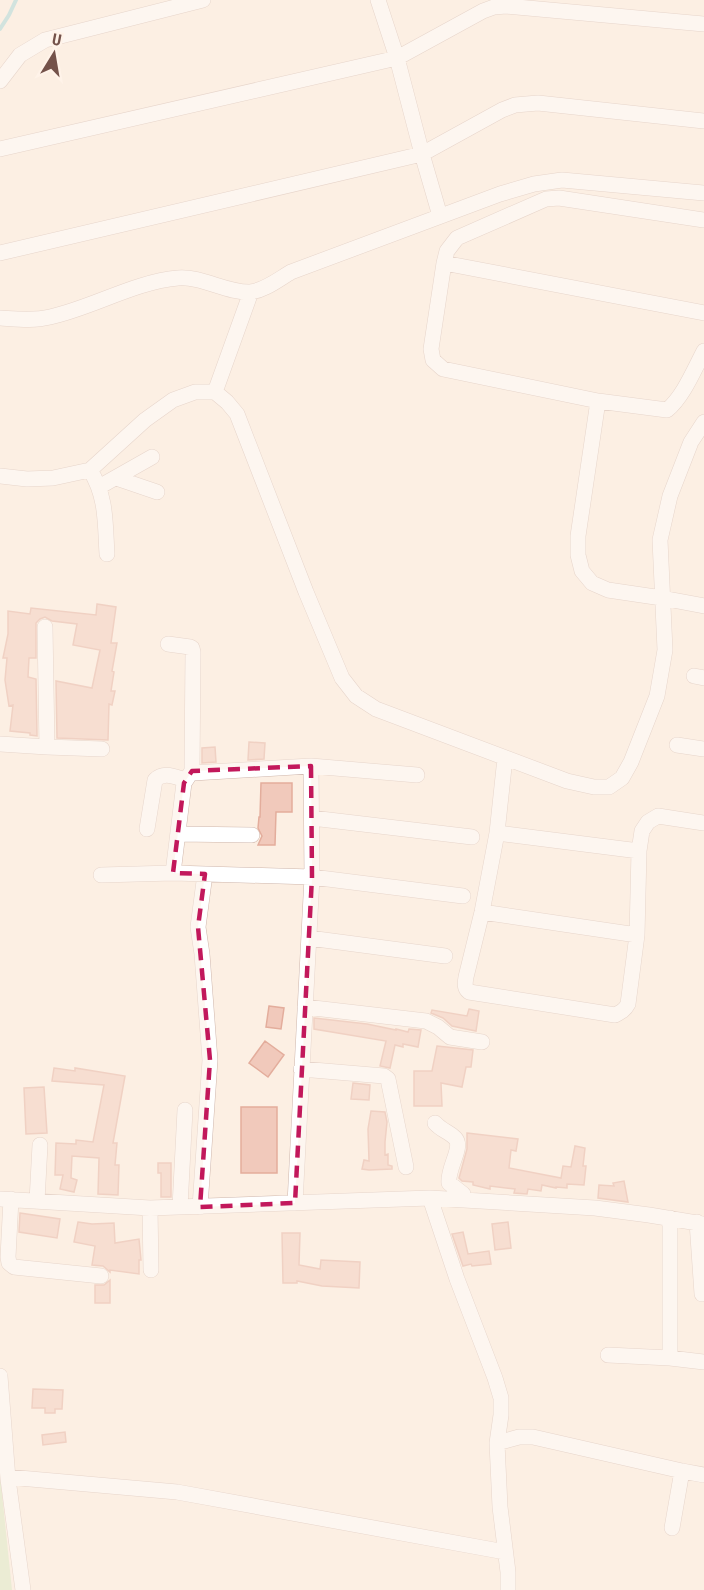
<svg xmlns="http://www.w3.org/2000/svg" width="704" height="1590" viewBox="0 0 704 1590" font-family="'Roboto Condensed',sans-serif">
<rect width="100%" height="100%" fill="#fcefe3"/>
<path fill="#d8e9c2" d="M0,1474L12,1590H0Z"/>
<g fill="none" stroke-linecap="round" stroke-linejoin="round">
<path stroke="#9fd6d7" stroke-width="4" d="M0,29L9,15L16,0"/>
</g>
<path fill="#f1c9bb" stroke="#e3ad9c" stroke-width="1.5" d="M97,604L116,607L111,643H117L112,671L114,672L111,691H115L112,705L109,704L108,740L57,738L56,681L92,688L100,650L73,645L77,624L52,621L45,617L40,619L36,623V658H29L28,677L36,679L37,736L30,735V733L10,731L13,705L9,706L5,680L7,658H3L8,634V611L30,614L31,608L96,615Z
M249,742L265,743L264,759L248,760Z
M215,747L216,762L202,763V748Z
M261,783H292V812H276L275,845H258L262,836L258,828L259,817H260Z
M269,1006L284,1008L281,1029L266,1027Z
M469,1009L479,1011L476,1031L452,1026L443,1018L431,1013L432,1010L467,1016Z
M314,1018L367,1024L396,1030V1029L408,1032L409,1029L421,1030L418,1047L403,1044V1047L395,1045L390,1068L380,1066L386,1041L314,1029Z
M265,1041L284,1055L268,1077L249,1063Z
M437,1046L473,1050L471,1067H466L462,1087L441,1083L442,1106H414V1071H432Z
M54,1068L75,1071V1068L125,1076L113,1143H117L115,1165H119L118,1195L98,1194L99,1158L72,1156L71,1178L77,1180L74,1192L60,1189L63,1175H55L56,1143L76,1144V1140L93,1142L104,1085L52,1081Z
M353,1083L370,1085L369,1100L351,1099Z
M44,1087L47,1133L26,1134L24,1088Z
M241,1107H277V1173H241Z
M371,1111L385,1112L387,1122L385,1142V1155L388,1154V1165L392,1166V1169L369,1170L362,1169L364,1160L369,1161L368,1129Z
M467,1133L518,1139L516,1151L511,1150L509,1168L561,1178L563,1166L571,1167L575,1146L585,1148L583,1166H586L584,1185L567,1184V1188L556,1187V1188L542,1185L541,1191L528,1189L527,1194L514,1193L515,1189L490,1186V1189L473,1185V1182L462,1181L459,1178L467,1149Z
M158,1163H171V1197H161V1173H158Z
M624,1181L628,1202L598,1198L599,1185L614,1186L613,1183Z
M20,1213L60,1219L57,1238L19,1232Z
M78,1222L92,1224L114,1223L115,1243L139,1239L141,1260H139V1274L110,1270V1272L103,1266L92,1265L95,1246L74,1242Z
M508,1222L511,1248L495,1250L492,1224Z
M463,1232L468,1254L489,1251L491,1264L472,1266L471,1264L463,1266L452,1234Z
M282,1233H300L299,1265L320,1269L321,1260L360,1262L359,1288L322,1286L297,1281V1283H283Z
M110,1280V1303H95V1285H104Z
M33,1389L63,1390L62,1409H55V1413H45V1408H32Z
M65,1432L66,1442L43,1445L42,1435Z"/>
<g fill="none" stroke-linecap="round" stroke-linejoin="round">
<defs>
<path id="minor" d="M378,0L397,58L422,154L440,216
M0,81L20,55L45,40L203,0
M0,149L397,58L483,11L494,7L506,6L704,24
M704,220L559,198L546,199L457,238L447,251L444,263L431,349L433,360L443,369L598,401L667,410C683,397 694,370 704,351
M0,253L422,154L502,110L515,105L538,103L704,121
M444,263L704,313
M0,318C17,319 34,321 50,317C94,307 134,282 178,278C202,276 227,293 250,292C264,291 279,279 291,272L500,194L534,184L562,180L704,193
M215,392L251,292
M598,401L578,536V555L582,571L592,583L608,590L662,598L704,606
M90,470C107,497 105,524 107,554
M0,476L27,479L53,478L90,470L145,420L173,400L195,392H215L227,402L237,414L306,592L342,678L356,696L376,709L567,781L594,787H609L622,778L631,762L657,696L665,650L660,540L670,496L691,442L704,422
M116,478L157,492
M99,487L152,457
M168,644L190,647L192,648L193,652L192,771L193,773L311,766
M694,676L704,678
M0,744L47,747L45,627
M677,745L704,749
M47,747L102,749
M505,758L497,833L482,912L466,977C465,983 464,988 469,992L615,1015C621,1012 625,1010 628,1004L637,935L639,851L642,831L648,822L658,816L704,823
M312,818L472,837
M147,829L155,780C164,771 175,777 186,780
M497,833L639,851
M178,834L252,835
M173,873L312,877L463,896
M101,875L173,873L184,783L192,771
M482,912L637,935
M309,938L445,956
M305,1007L426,1021L438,1027L450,1037L482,1042
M301,1069L384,1076L388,1079L406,1167
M435,1123C441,1130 449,1132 455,1138C464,1147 447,1168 449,1183L463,1194V1200
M430,1198L457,1279L495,1378L501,1398V1415L497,1443L500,1507L508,1572V1590
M0,1199L150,1208L430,1198L595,1208L649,1215L704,1224
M11,1199L8,1257L9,1263L14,1267L101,1276
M37,1201L40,1145
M295,1203L312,877L311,766L417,775
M180,1207L185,1110
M200,1207L210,1060L202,954L198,927L205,874
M150,1208L151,1270
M670,1218V1358
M697,1222L702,1294
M608,1355L670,1358L704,1362
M0,1376L8,1479L23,1590
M497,1443L519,1437H533L682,1471L704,1475
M8,1477L177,1492L505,1552
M672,1528L682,1471"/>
</defs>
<use href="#minor" stroke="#cfb7ad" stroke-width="16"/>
<use href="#minor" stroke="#fff" stroke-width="15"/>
</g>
<path d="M0 0H704V1590H0ZM311,766L312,877L295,1203L200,1207L210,1060L198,927L205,874L173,873L184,783L192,771Z" fill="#fcefe3" fill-opacity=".55" fill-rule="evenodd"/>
<path fill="none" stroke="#c2185b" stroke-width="4.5" stroke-dasharray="12 8" stroke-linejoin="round" d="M311,766L312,877L295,1203L200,1207L210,1060L198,927L205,874L173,873L184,783L192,771Z"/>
<g transform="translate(54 54) rotate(11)" stroke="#fff3e9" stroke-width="4.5" paint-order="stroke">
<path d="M0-4.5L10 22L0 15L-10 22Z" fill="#74524a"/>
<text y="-9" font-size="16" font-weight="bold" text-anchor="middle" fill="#74524a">U</text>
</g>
</svg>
